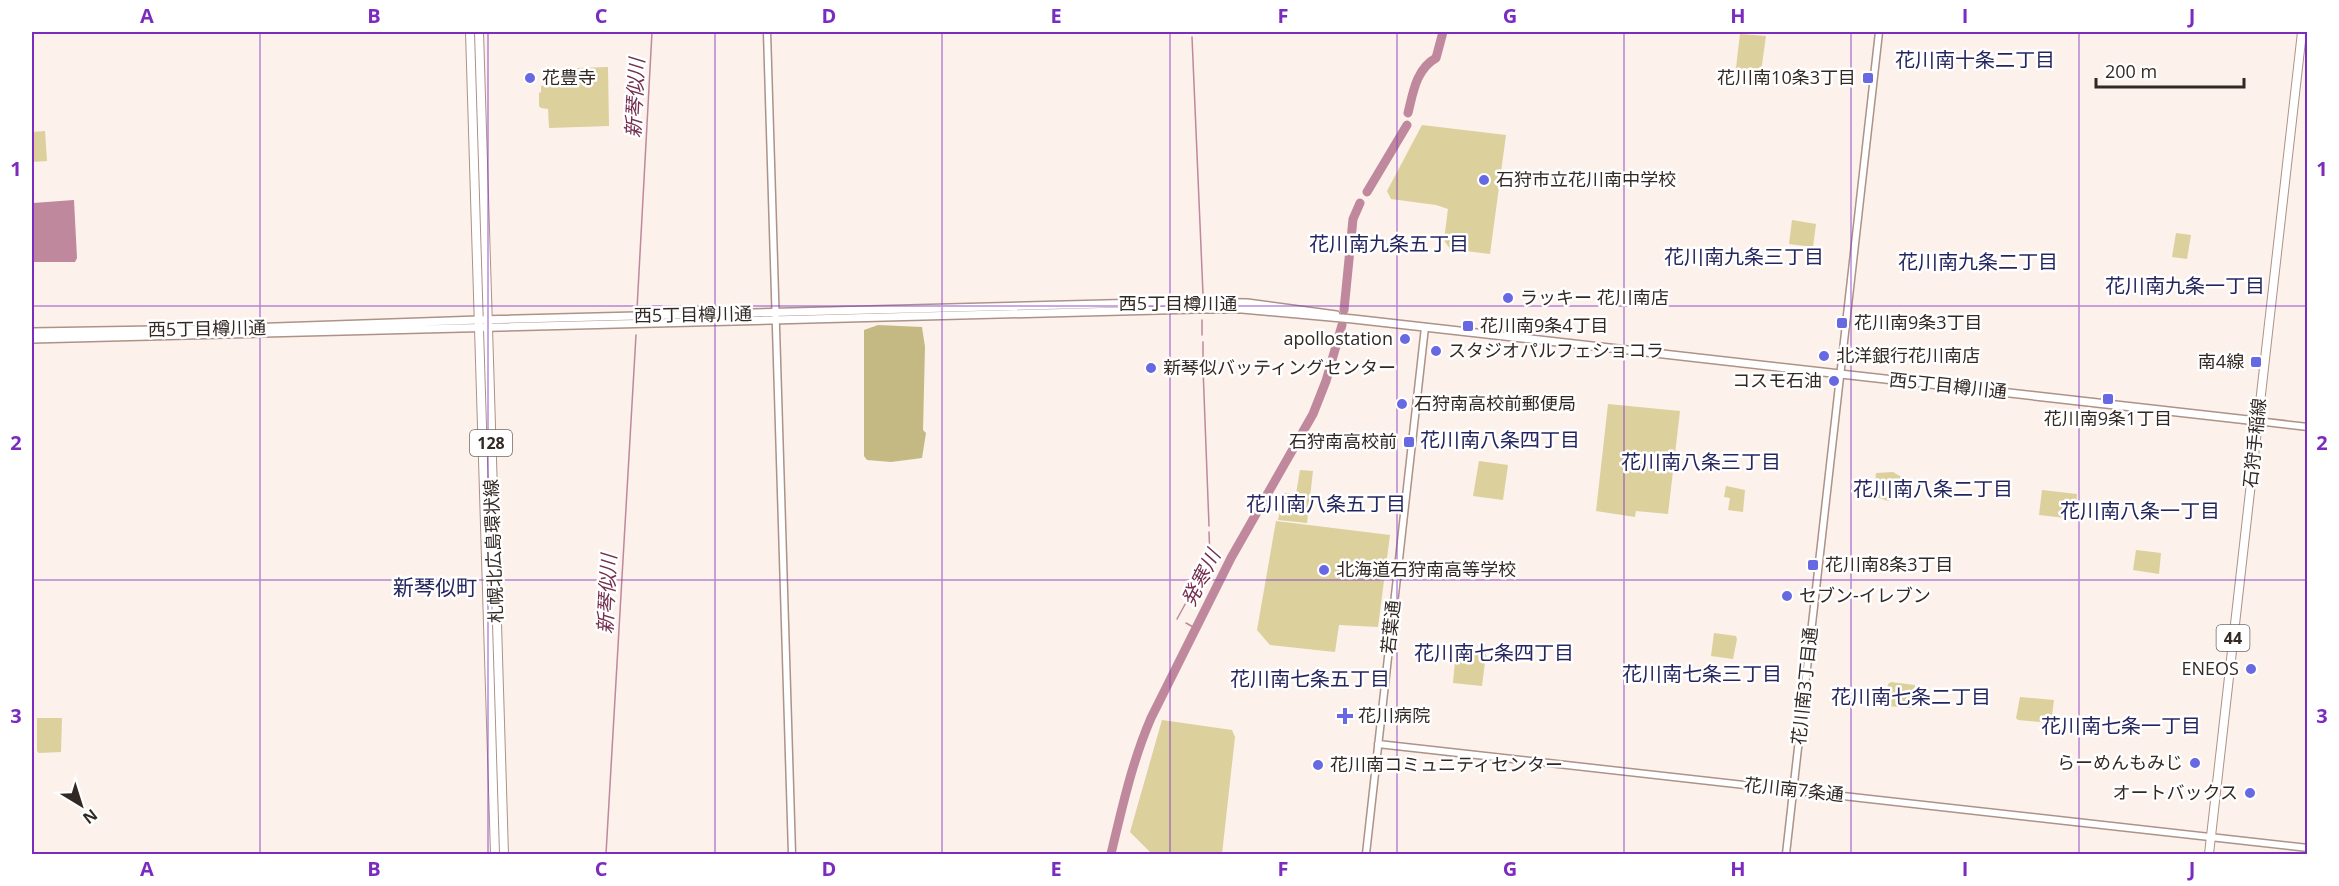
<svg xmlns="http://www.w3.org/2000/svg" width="2339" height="886" viewBox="0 0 2339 886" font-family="'Open Sans','Noto Sans JP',sans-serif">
<rect width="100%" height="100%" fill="#fcf1eb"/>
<path fill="#dcd09d" d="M1740,34L1766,36L1760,79L1735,76Z
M608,67L609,126L549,128L548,109L541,108L539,106V93L541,92V86L548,85L547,69Z
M1422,125L1506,135L1490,254L1450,249L1444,240L1448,209L1436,205L1391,199L1387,191Z
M45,131L47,161L32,162V132Z
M1792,220L1816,224L1813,247L1789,244Z
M2176,233L2191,235L2187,259L2172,257Z
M1608,404L1680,411L1668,514L1636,511L1635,517L1596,511Z
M1479,461L1508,465L1503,500L1473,496Z
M1300,470L1313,471L1307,523L1278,520L1284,493L1296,494Z
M1893,472L1903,478L1901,498L1888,501L1874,496L1876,473Z
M1726,486L1745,490L1743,512L1728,510L1730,498L1724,497Z
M2042,490L2077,494L2075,519L2039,515Z
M1276,521L1390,535L1378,627L1339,625L1335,652L1270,645L1257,630Z
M2136,550L2161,553L2159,574L2133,570Z
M1714,633L1736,636L1737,639L1733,659L1711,656Z
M1458,649L1486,654L1482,686L1453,683L1456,650Z
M1891,682L1915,685L1912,708L1887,706L1885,704L1888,684Z
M2020,697L2054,700L2051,723L2018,720L2016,718Z
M37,718H62L61,752L39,753L37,751Z
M1162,720L1232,730L1235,737L1222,854H1152L1130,832Z"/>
<path fill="#c5b983" d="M878,325L922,327L925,347L923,430L926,433L922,458L891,462L867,460L864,456V330Z"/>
<path fill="#bf889d" d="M74,200L77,258L75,262H34L33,203Z"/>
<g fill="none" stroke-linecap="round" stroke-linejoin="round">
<path stroke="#bf889d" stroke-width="1.5" d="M1192,37L1203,294
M637,309L652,32
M1202,320V335
M1203,342V362
M1203,368L1209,526
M1177,619L1210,559L1209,532
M1186,623L1195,628
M606,854L636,335"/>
<path stroke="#bf889d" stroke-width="9" d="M1408,113C1413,93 1416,69 1436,58L1443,32
M1367,192L1407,125
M1344,310L1353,219L1360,203
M1111,854C1122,808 1132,762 1151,718L1231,558L1313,414L1326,381L1342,325"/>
<defs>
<path id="tertiary" d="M767,32L792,854
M2257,421L2308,427
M1378,744L2308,848
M1366,854L1425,327
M1786,854L1879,32"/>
<path id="secondary" d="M32,332L218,329L479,320L1184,302L1247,303L1336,315
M32,339L1197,309H1242L1353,319L2257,421"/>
<path id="primary" d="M470,32L495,854
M479,32L504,854
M2209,854L2302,32"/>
</defs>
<use href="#tertiary" stroke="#ad9287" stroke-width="9"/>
<use href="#secondary" stroke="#ad9287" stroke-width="10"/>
<use href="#primary" stroke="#ad9287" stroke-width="10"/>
<use href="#tertiary" stroke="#fff" stroke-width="6"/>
<use href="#secondary" stroke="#fff" stroke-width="7"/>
<use href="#primary" stroke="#fff" stroke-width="8"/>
</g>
<path fill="none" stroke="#7b2cbf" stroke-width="1.5" stroke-opacity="0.55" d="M260,32V854M488,32V854M715,32V854M942,32V854M1170,32V854M1397,32V854M1624,32V854M1851,32V854M2079,32V854M32,306H2308M32,580H2308"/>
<g fill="#6669e2" stroke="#fff" stroke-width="2">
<circle cx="530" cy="78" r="6"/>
<rect x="1862" y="72" width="12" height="12" rx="3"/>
<circle cx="1484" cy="180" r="6"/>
<circle cx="1508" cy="298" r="6"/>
<rect x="1836" y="317" width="12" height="12" rx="3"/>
<rect x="1462" y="320" width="12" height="12" rx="3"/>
<circle cx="1405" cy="339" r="6"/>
<circle cx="1436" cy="351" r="6"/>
<circle cx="1824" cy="356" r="6"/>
<rect x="2250" y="356" width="12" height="12" rx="3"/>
<circle cx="1151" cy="368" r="6"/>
<circle cx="1834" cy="381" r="6"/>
<rect x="2102" y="393" width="12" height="12" rx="3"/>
<circle cx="1402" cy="404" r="6"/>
<rect x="1403" y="436" width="12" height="12" rx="3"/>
<rect x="1807" y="559" width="12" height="12" rx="3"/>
<circle cx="1324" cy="570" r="6"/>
<circle cx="1787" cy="596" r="6"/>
<circle cx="2251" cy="669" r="6"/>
<path d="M1342 707h6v6h6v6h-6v6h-6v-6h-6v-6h6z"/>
<circle cx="2195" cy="763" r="6"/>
<circle cx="1318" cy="765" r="6"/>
<circle cx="2250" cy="793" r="6"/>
</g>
<g text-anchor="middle" stroke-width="5" stroke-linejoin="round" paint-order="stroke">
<g fill="#fff" stroke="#706966" stroke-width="1.5">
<rect x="470" y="430" width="42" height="26" rx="4.5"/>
<rect x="2216.5" y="625" width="33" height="26" rx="4.5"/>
</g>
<g font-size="16" font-weight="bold" fill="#332924">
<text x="491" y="449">128</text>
<text x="2233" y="644">44</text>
</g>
<g font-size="18" fill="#332924" stroke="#fff" text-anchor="start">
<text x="542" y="84">花豊寺</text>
<text x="1856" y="84" text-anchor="end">花川南10条3丁目</text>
<text x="1496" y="186">石狩市立花川南中学校</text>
<text x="1520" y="304">ラッキー 花川南店</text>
<text x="1854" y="329">花川南9条3丁目</text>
<text x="1480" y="332">花川南9条4丁目</text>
<text x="1393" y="345" text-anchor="end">apollostation</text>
<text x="1448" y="357">スタジオパルフェショコラ</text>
<text x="1836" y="362">北洋銀行花川南店</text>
<text x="2244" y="368" text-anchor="end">南4線</text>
<text x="1163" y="374">新琴似バッティングセンター</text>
<text x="1822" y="387" text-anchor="end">コスモ石油</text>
<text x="1414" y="410">石狩南高校前郵便局</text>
<text x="2108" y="425" text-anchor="middle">花川南9条1丁目</text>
<text x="1397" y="448" text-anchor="end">石狩南高校前</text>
<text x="1825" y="571">花川南8条3丁目</text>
<text x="1336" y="576">北海道石狩南高等学校</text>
<text x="1799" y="602">セブン-イレブン</text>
<text x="2239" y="675" text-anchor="end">ENEOS</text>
<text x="1358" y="722">花川病院</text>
<text x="2183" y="769" text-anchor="end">らーめんもみじ</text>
<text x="1330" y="771">花川南コミュニティセンター</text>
<text x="2238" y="799" text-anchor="end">オートバックス</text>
</g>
<g font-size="18" fill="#332924" stroke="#fff">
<text x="1178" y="310">西5丁目樽川通</text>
<text transform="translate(693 315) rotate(-1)" y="6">西5丁目樽川通</text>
<text transform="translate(207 329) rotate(-1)" y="6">西5丁目樽川通</text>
<text transform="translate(1948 386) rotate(6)" y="6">西5丁目樽川通</text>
<text transform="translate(2255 443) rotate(-84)" y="6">石狩手稲線</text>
<text transform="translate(494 551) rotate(-92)" y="6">札幌北広島環状線</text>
<text transform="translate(1391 627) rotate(-84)" y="6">若葉通</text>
<text transform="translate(1805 686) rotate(-84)" y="6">花川南3丁目通</text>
<text transform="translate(1794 790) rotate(6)" y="6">花川南7条通</text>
</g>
<g font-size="20" fill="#25265f" stroke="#fff">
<text x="1975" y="67">花川南十条二丁目</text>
<text x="1389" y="251">花川南九条五丁目</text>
<text x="1744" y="264">花川南九条三丁目</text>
<text x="1978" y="269">花川南九条二丁目</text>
<text x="2185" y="293">花川南九条一丁目</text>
<text x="1500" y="447">花川南八条四丁目</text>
<text x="1701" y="469">花川南八条三丁目</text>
<text x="1933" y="496">花川南八条二丁目</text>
<text x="1326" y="511">花川南八条五丁目</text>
<text x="2140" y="518">花川南八条一丁目</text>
<text x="1494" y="660">花川南七条四丁目</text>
<text x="1702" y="681">花川南七条三丁目</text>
<text x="1310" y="686">花川南七条五丁目</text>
<text x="1911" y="704">花川南七条二丁目</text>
<text x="2121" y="733">花川南七条一丁目</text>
</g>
<g font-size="20" font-style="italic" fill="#75304e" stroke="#fff">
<text transform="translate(635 98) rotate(-87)" y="7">新琴似川</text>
<text transform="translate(1201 578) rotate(-63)" y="7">発寒川</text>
<text transform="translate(607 594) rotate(-87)" y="7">新琴似川</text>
</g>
<g font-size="21" fill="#25265f" stroke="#fff">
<text x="435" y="595">新琴似町</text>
</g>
</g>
<rect width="2339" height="886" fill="none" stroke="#ffffff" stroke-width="66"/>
<g transform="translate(81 805) rotate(142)" stroke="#ffffff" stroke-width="4.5" paint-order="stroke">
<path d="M0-4.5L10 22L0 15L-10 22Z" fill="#332924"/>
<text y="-9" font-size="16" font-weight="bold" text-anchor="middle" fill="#332924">N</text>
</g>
<path d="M2096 78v9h148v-9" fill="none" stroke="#332924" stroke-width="3"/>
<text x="2105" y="78" font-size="18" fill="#332924" stroke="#ffffff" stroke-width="4.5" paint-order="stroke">200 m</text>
<rect x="33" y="33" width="2273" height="820" fill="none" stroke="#7b2cbf" stroke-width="2"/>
<g font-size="20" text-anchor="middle" font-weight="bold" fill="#7b2cbf">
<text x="147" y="23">A</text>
<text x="374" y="23">B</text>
<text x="601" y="23">C</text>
<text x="829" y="23">D</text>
<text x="1056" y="23">E</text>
<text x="1283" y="23">F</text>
<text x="1510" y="23">G</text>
<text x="1738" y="23">H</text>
<text x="1965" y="23">I</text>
<text x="2192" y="23">J</text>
<text x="16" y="176">1</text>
<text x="2322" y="176">1</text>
<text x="16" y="450">2</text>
<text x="2322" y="450">2</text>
<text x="16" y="723">3</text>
<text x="2322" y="723">3</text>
<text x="147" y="876">A</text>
<text x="374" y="876">B</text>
<text x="601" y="876">C</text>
<text x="829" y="876">D</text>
<text x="1056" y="876">E</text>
<text x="1283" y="876">F</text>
<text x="1510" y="876">G</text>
<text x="1738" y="876">H</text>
<text x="1965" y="876">I</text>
<text x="2192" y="876">J</text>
</g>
</svg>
